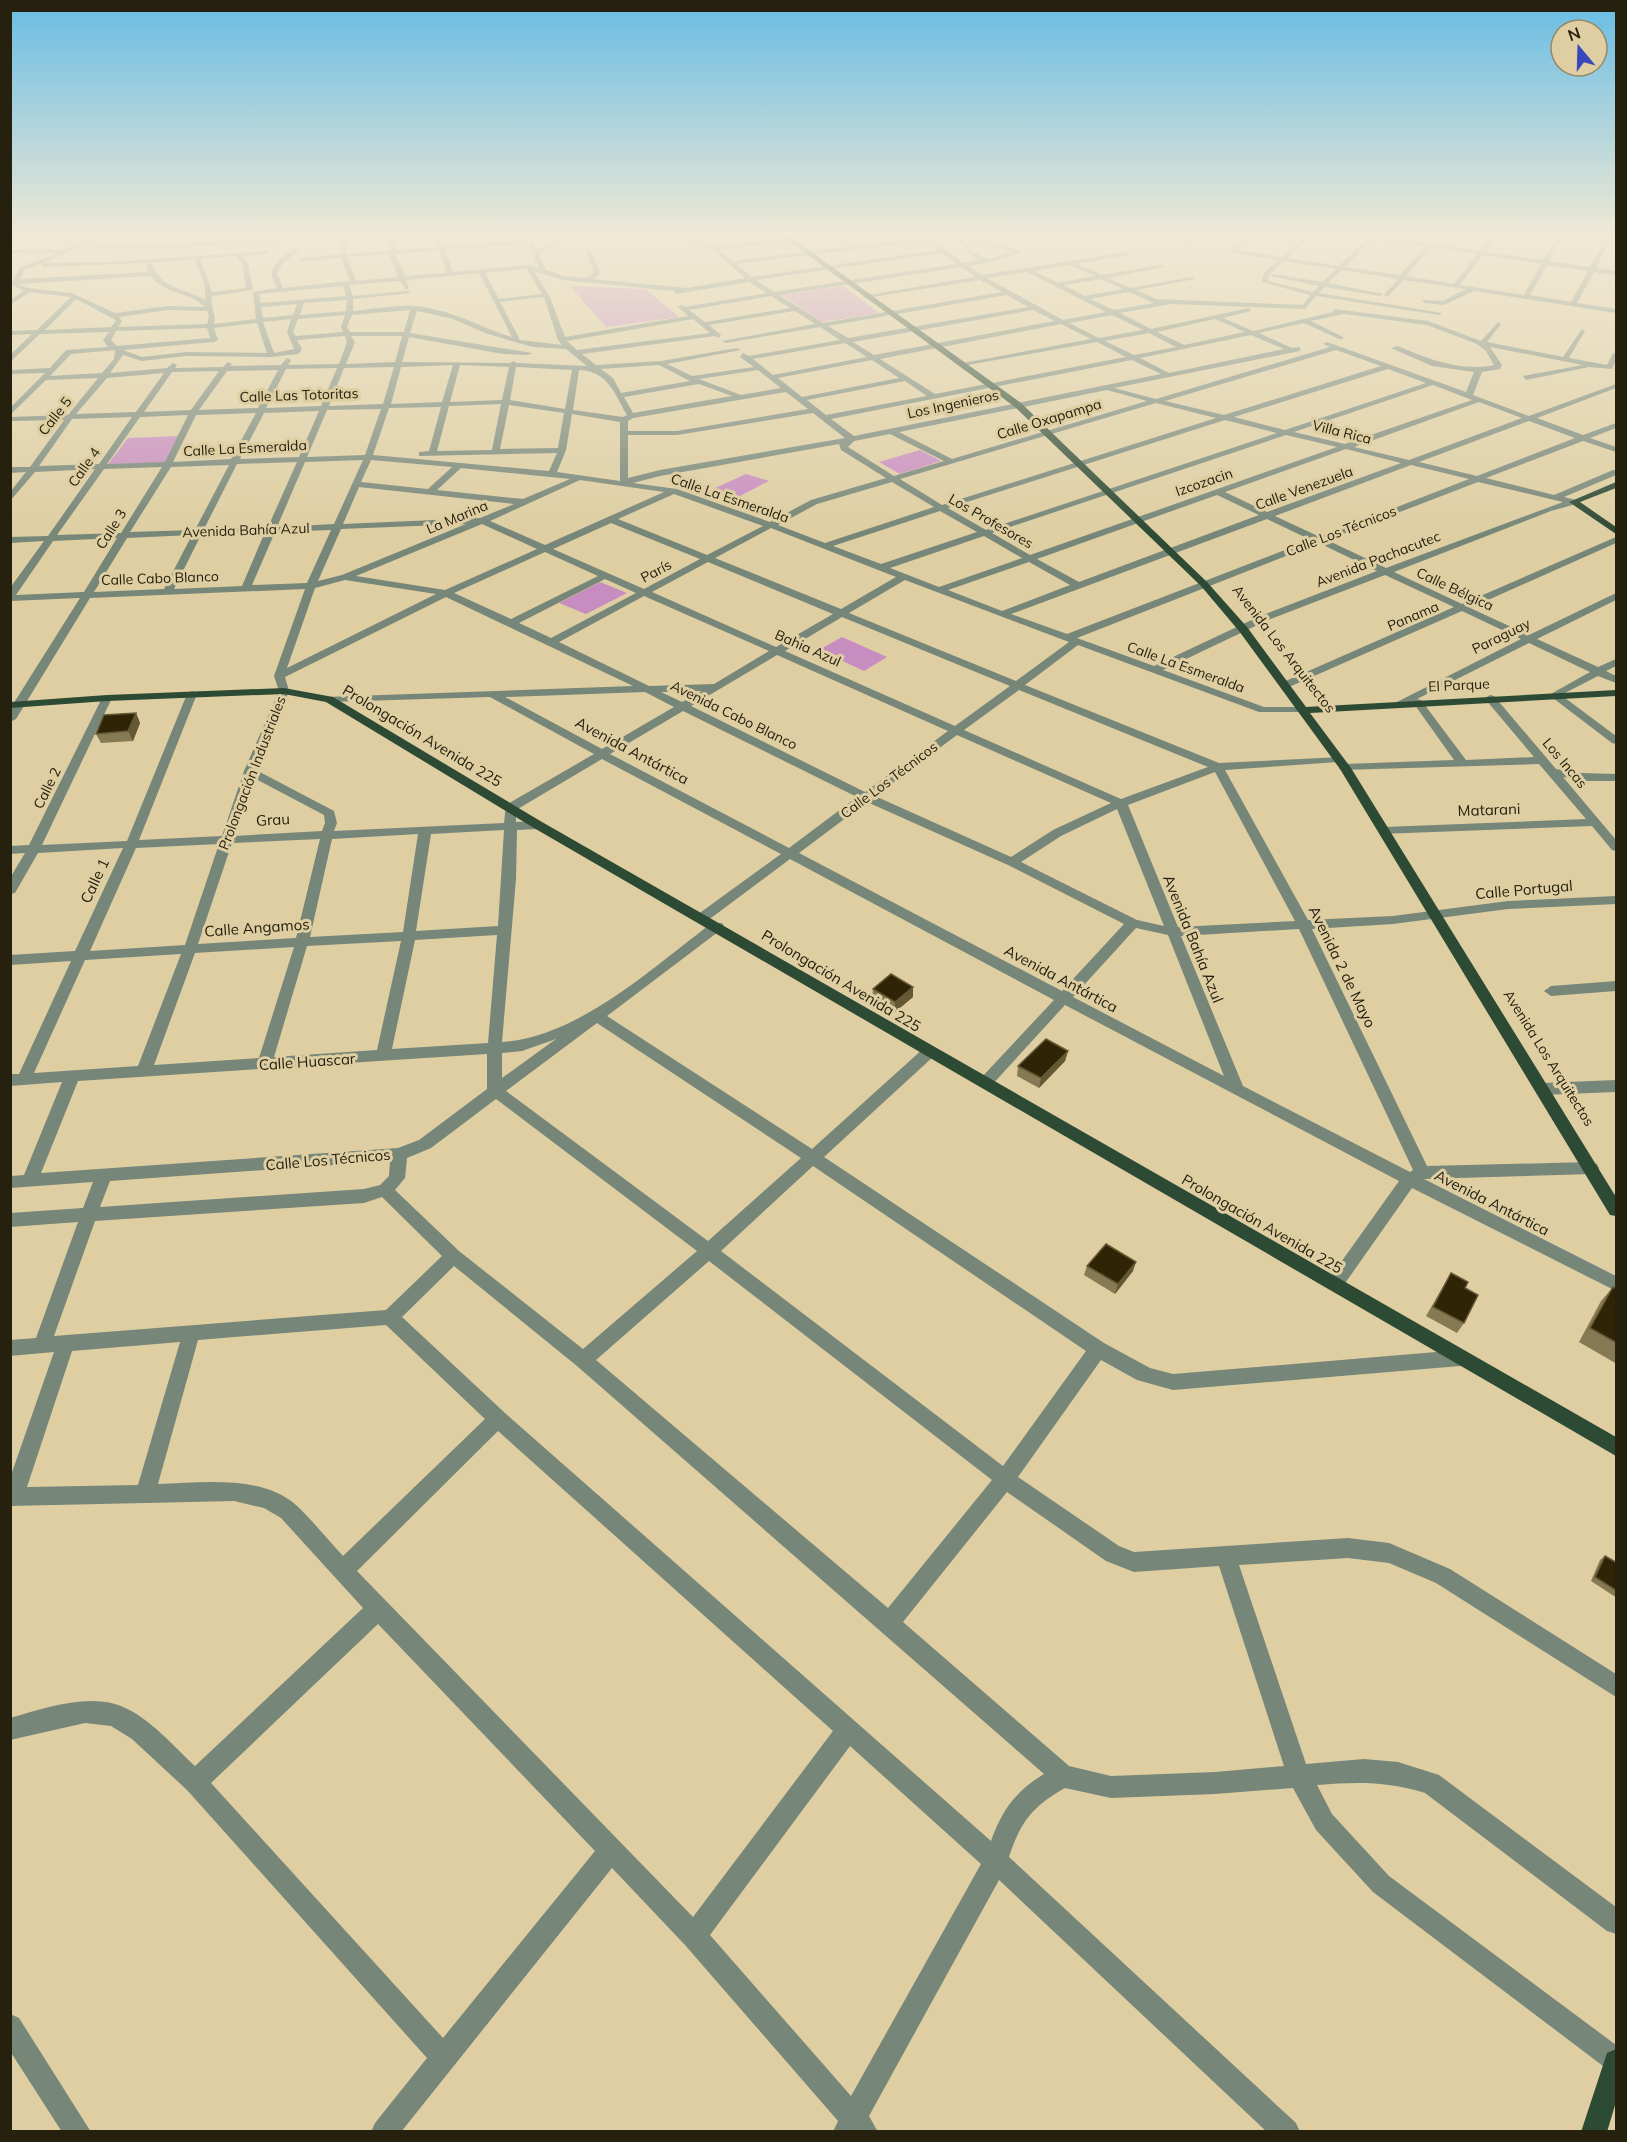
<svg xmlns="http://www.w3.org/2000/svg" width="1627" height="2142" viewBox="0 0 1627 2142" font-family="Mulish,sans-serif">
<rect width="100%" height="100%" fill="#decea2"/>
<path fill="#c78cc0" d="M570,286L645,289L679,317L606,327Z
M843,286L879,313L822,322L782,295Z
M180,436L165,463L108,464L128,438Z
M920,450L941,461L900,474L879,462Z
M746,474L769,481L736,498L713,489Z
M600,582L627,593L586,614L559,603Z
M842,637L887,657L864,671L819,650Z"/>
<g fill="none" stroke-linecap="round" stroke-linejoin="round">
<path fill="#768679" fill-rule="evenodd" d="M64,233H135L103,236L79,247L161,245L324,233L280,241L161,249H75L43,263L112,262L269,251L267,254L242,256L248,264L253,290L212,296C210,306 216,313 214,324L256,319L253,292L277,288L271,273C276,260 285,254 297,248L302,249L283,263L277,273L283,288L350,281L341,258L300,261L297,259L341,254V233H347V254L389,251L386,233H392L395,250L438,247L433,233H439L444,246L526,240L533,242L537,250L550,244L531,233H540L557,244L539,254L546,270L564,276L586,278L594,273L586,252L589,250L592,252L600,273L593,279L687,288L745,278L713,250L666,233C677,233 686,239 695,239C713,240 731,233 750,233L701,242L715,247L822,233H843L720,250L732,261L919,238L913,233C930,233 949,253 963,263L981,260L969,254L959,240L961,236L954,233H965L1022,252L990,262L968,266L982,275L1127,252L1129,255L1077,264L1102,275L1161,265L1164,267L1108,278L1130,288L1192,277L1195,279L1137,290L1156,299L1303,305L1310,295L1262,282L1264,273L1278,260L1234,253L1232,250L1250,233H1257L1239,250L1282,257L1308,233H1315L1288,258L1339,266L1368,238L1343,233H1379L1377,236L1428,243L1436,233H1443L1434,244L1480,251L1494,233H1500L1486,252L1543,260L1559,233H1565L1549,261L1590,267L1607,237L1612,236L1596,268L1616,271V275L1594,272L1577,303L1616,309V313L1474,291L1444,305L1424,303L1422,300L1443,301L1466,289L1404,280L1387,297L1384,295L1398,279L1342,270L1328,283L1383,294L1380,296L1325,287L1319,293L1442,313L1439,315L1316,296L1305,309L1171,304L1120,313L1151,329L1249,308L1251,311L1223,318L1253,331L1333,312L1332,311L1335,309L1428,321L1481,341L1498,322L1501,324L1487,342L1563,357L1582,329L1585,331L1569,358L1607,365L1613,353H1616V360L1612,369L1589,367L1526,380L1523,376L1583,365L1490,347L1502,365L1500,369L1482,372L1473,395L1529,416L1616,384V388L1537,418L1583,435L1616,423V428L1590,438L1616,447V452L1583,441L1486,478L1554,495L1613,470H1616V475L1564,497L1576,500V504L1551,511L1394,572L1462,604L1616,537V543L1470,608L1529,635L1616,593V600L1537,639L1598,667L1616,659V666L1606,671L1616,676V683L1598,676L1561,695L1616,736V744L1612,743L1549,695L1590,672L1529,643L1417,699L1421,700L1466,760L1534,757L1486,700L1485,698L1490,695L1494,696L1556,769L1581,773L1616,774V781H1581L1563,777L1616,840V851L1612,850L1592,826L1380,834L1378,831L1380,828L1384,827L1586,819L1539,764L1341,770L1339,768L1345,764L1454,760L1412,701L1400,706L1395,703L1521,639L1462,611L1289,687H1281V683L1454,607L1385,575L1268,620L1163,670L1264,707H1304L1308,708V712H1259L1078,645L1025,685L1219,763L1342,757V761L1338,762L1225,770L1308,920L1393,916L1508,901L1616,896V904L1508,909L1393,924L1312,929L1427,1166L1591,1162L1597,1164L1599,1168L1597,1172L1591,1174L1424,1179L1616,1276V1291L1412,1188L1341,1289L1335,1291L1329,1289L1326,1284L1329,1279L1399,1181L1065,1005L990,1087H980L977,1083L980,1079L1054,1000L790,859L707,921H697L695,918L697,915L781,854L602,759L516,810V822L538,821L544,825L538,829L517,830L516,879L502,1042C579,1037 653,967 712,923H722L724,926L722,929L607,1016L812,1149L924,1048H934L936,1052L934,1056L824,1157L1104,1343L1150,1368L1173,1374L1460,1350L1466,1352L1469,1358L1466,1364L1460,1366L1173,1390L1137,1380L1101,1360L1018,1477L1119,1546L1134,1552L1348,1538L1389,1543L1450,1569L1616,1674V1697L1436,1583L1389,1563L1348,1558L1239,1565L1306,1764L1364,1759L1398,1762L1439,1775L1616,1907V1934L1607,1931L1425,1793C1386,1781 1357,1782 1317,1785L1332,1814L1389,1876L1616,2045V2073L1607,2069L1373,1892L1316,1830L1293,1788L1215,1794L1111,1798L1065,1788C1032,1807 1021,1821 1009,1857L1296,2123L1300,2132H1267L999,1880L869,2116L878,2132H833L838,2121L685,1945L612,1868L401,2132H371L375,2123L427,2058L187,1790L132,1739L111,1726L85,1723L10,1740V1718C43,1709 81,1695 115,1704C146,1713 172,1745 195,1766L363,1608L281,1518L264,1508L234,1501L10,1506V1478L54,1352L10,1356V1340L36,1338L78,1222L10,1227V1213L83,1208L93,1182L10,1188V1176L24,1175L62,1082L10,1086V1074H19L71,961L10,965V955L75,951L123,848L38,853L15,893L10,894V878L25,853L10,854V846L29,845L102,698L107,695L112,698L42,845L127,841L187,694L192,691L197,694L139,840L222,836L244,771L279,691L274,676L305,589L90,598L16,719L10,722V709L80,598L10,601V588L44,541L10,543V537L48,536L95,469L35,472L10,501V492L26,472L10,473V467H30L64,420L10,421V417L68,415L98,378L46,380L10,415V408L45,373L10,374V370L50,368L66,350L108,347L103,340L109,332L40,334L10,362V355L32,334L10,335V331L37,330L71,297L30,292L10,305V300L24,291L11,285L20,267L58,253H10V249L63,250L93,236L10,239V235ZM966,238L1013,252L989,259L973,252L965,240ZM1373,239L1425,247L1400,275L1345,267ZM924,241L937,250L752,277L736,264ZM526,244H529L539,268L529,265L453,272L445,250ZM1431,247L1477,254L1454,284L1406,276ZM439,250L447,273L405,276L395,254ZM941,253L956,264L774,292L756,280ZM389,254L398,277L356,281L347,257ZM1483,255L1541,264L1524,295L1460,285ZM236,256L242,264L246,288L212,292L200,259ZM194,259C200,271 207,286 205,300C182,287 162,290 151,263ZM1284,261L1336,269L1322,282L1274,274L1271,276L1319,286L1313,292L1268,281L1269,275ZM146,263L148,272L20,279L25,269L41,264L43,267ZM1070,265L1095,276L1058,283L1034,271ZM1547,265L1588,271L1571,302L1530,295ZM961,267L975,277L863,296L866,298L980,280L1002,292L823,323L779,295ZM527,269L542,294L499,299L485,273ZM534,271L563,280L674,291L676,294L749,282L767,293L685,307L681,305L678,307L688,316L565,337L549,295ZM1027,272L1106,312L1063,320L987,278ZM479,273L512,337C479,327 448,308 414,306C394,305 373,309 353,311V299L411,293L408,291L353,296L349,285L400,281L406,290L409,288L406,280ZM151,276C164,294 190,292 205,307L168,306L115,313L72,293L28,288L18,284ZM1101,279L1123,289L1084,296L1064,285ZM343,286L346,296L261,303L259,294ZM1129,292L1154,303L1114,310L1090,299ZM1007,295L1028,307L848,338L828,326ZM771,296L790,308L705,322L689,310ZM544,297L558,340L562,345L520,340L500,302ZM76,299L114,319L116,321L111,327L45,330ZM347,300L346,311L300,315L304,303ZM297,304L293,315L263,318L261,307ZM168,310L207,311L209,316L207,324L118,327L122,321L119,317ZM410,310L404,332H350L347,327L352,315ZM1033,310L1055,321L874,355L853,342ZM417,311L453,319L485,333L515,342L533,347L566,349L587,366L517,363L513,361L510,363L402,362L409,337L503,354L528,355L532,353L410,333ZM795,311L815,324L722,341L726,343L820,327L840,340L749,356L743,353L740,357L754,367L692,376L667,364L741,350L737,348L661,361L596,365L582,354L715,336L719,338L721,335L709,325ZM1344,314L1427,325L1477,344L1486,351L1494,365C1461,372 1428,359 1398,346L1391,348L1432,366L1474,372L1466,392L1327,342L1323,344L1330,347L1156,399L1114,388L1300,351V347L1292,348L1259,333L1304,323L1339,339H1343V337L1311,321ZM345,315L341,327L343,332L296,336L293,332L298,319ZM1112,315L1143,330L1099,338L1069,323ZM291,319L287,332L294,349L274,353L263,322ZM693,319L710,333L577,350L567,341ZM1215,319L1245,332L1184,345L1157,332ZM257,323L267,353L186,352L142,357L123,350L214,342L218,340L214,328ZM1061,324L1091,339L958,364L962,366L1097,342L1126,357L935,394L880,359ZM207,328L210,338L117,346L111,340L116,331ZM1149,333L1176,347L1134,355L1105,341ZM1251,335L1284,349L1169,373L1140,358ZM345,336L347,342L339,364L288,365L291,360L287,358L281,365L230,366L232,364L228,362L223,367L175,368L177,365L173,363L167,368L110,373L123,355L142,361L186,356L271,357L299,354L302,349L297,340ZM351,336H402L395,362L346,364L355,342ZM845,343L867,357L773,375L753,359ZM115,350L114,359L102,373L50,376L71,354ZM1336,350L1381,366L1224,415L1165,401ZM872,360L899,378L802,397L778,378ZM1132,360L1161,374L854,436L831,419ZM453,365L442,402L391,404L401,367ZM460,365L509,367L502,400L450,402ZM659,365L690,381L621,393L613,378L601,369ZM394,367L383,404L329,406L344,368ZM516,367L572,370L565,409L510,400ZM337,368L321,406L266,408L286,369ZM1388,369L1426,383L1285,430L1234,417ZM278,370L258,408L199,410L227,371ZM579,370C608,371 614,393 627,415L623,417L573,410ZM758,370L781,388L741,395L699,379ZM219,371L191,410L144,412L172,372ZM164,373L136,412L76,414L107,378ZM905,381L927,396L826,415L807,400ZM699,384L732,396L633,413L624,397ZM1433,385L1472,400L1345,444L1294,432ZM1107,390L1147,401L952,459L899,432ZM786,392L808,409L677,431H628V421L633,418ZM1479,402L1522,418L1409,460L1354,447ZM1156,403L1216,418L942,505L900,479ZM501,404L492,450L437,451L449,406ZM509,405L564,413L558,448L500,449ZM441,407L429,451L419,452V456L557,453L549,471L373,455L389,408ZM381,409L365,455L307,457L327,410ZM319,411L299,457L240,459L264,413ZM256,413L231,459L173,462L196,415ZM813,413L845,438L660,470L628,478V435H677ZM572,414L620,422V481L557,472L566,450ZM188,415L165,462L107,464L140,417ZM132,417L99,464L39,466L72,419ZM1225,420L1277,433L986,530L948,508ZM1529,421L1575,438L1477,476L1419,462ZM890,434L944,461L894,476L848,447L854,441ZM1286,435L1337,447L1030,555L992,533ZM839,444L841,450L886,478L811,500L770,522L677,489L633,483L660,476ZM1346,449L1401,463L1267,512L1225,492ZM363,460L334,524L277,527L305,462ZM371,460L452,467L428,489L361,482ZM297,462L268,527L204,529L237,464ZM229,465L195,530L130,532L171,467ZM1411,465L1469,479L1320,537L1275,516ZM162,467L121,533L57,535L104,469ZM461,468L570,479L523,499L437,490ZM580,480L664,492L545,545L490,521ZM892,482L934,507L825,543L778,525L817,504ZM1478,482L1563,502L1386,568L1327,540ZM359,487L514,504L480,518L343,524ZM674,494L763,526L707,555L618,519ZM1217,495L1259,515L1079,582L1037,559ZM940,511L977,532L881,564L833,546ZM1267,519L1311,540L1067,634L1011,614ZM611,523L700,559L644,589L553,549ZM466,524L342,575L318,581L341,529ZM482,524L537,549L445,590L356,576ZM771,528L896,577L841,609L715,558ZM331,530L307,583L252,585L275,532ZM265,532L242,586L174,589L201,535ZM192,535L164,589L94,592L127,538ZM984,536L1022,558L939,587L890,568ZM117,538L84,592L16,595L53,541ZM1319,543L1377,571L1260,616L1154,666L1077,638ZM545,552L598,576L511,619L454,593ZM708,562L833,614L776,647L652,592ZM1029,562L1070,585L1002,611L948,590ZM605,579L636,593L551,638L519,623ZM345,580L436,594L287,668L315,588ZM905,580L1069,642L1016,681L849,613ZM644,596L769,651L714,684L649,686L559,642ZM446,597L633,686L325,697L324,699L329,702L490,697L594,754L506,805L504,823L334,831L337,823L334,811L256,770L289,691L285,677ZM842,617L1010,686L955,726L785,651ZM777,655L948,731L865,792L691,706ZM1019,690L1208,767L1121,799L964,730ZM702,691L682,702L661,692ZM645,692L674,707L602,749L505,697ZM683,711L857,797L789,848L610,754ZM957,735L1111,803L1053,830L1011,857L875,796ZM1215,772L1295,921L1178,927L1128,805ZM254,778L324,815L325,823L322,831L234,836ZM867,802L1008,865L1124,924L1062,991L799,853ZM1117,809L1164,926L1137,920L1021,862L1061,836ZM504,830L498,926L416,931L431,834ZM418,834L403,932L310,937L332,839ZM320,839L296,938L198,944L232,843ZM219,844L185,945L90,951L136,848ZM1136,928L1168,935L1224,1076L1073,997ZM1299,929L1413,1170L1410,1172L1243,1086L1181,936ZM497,935L488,1043L392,1049L415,940ZM401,941L377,1050L274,1057L307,946ZM294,947L259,1058L154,1065L195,953ZM181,954L138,1066L34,1073L85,960ZM597,1023L801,1158L708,1241L506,1091ZM556,1039L502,1078V1053L522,1051ZM487,1054V1089L419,1140L398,1148L41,1173L78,1081L259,1069L264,1070L270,1068ZM496,1099L697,1251L583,1349L459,1251L395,1190L405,1178L407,1158L431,1148ZM390,1161L389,1176L380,1185L364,1189L100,1207L110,1181ZM813,1166L1086,1351L1003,1466L721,1251ZM382,1197L442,1256L386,1310L54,1336L95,1221L364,1203ZM709,1261L992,1480L888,1608L596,1360ZM454,1266L577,1366L1044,1774C1016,1791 1002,1810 991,1841L505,1413L402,1317ZM386,1325L485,1419L343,1556C328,1540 313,1521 296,1505C260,1474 201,1483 158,1484L198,1340ZM180,1342L138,1485L27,1487L72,1351ZM498,1431L833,1731L693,1917L357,1571ZM1007,1492L1106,1561L1134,1572L1219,1566L1284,1766L1215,1772L1111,1776L1069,1766L903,1622ZM378,1624L595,1851L443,2038L211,1783ZM850,1746L981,1864L851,2096L710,1935Z
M1030,233H1041L1052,238L1049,240Z
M1138,233L1190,238L1196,233H1203L1191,242Z
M1616,981V991L1551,996L1544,991L1551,986Z
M1616,1080V1092L1542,1095L1537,1093L1534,1089L1537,1085L1542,1083Z
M10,2014L19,2018L91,2132H62L10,2051Z"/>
<path fill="#2d4a34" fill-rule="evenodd" d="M778,233H785L1021,403L1207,582L1247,627L1306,707L1616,690V696L1310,713L1351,768L1616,1197V1216L1610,1215L1340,769L1239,631L1201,586L1015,407Z
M1577,233L1616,236V240L1580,235Z
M1616,482V488L1580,502L1616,527V534L1569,502Z
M284,688L333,697L542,822L1616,1437V1456L534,828L326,702L284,694L107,701L10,708V702L107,695Z
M1616,2049V2102L1607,2132H1581L1607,2053Z"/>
</g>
<path fill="#867a54" d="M136,713L140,723L133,741L101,743L96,734Z
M873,989L913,997L895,1012L872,999Z
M1068,1051L1065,1061L1039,1088L1017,1076L1018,1066Z
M1087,1266L1133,1271L1115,1294L1084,1275Z
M1451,1273L1465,1288L1464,1323L1457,1333L1426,1316Z
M1613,1287L1617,1289V1364L1579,1342L1601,1301Z
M1605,1556L1617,1563V1598L1591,1581L1600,1560Z"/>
<path fill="#645835" d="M136,713L140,723L133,741L128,731Z
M913,987V997L895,1012V1002Z
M1068,1051L1065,1061L1039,1088L1041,1078Z
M1136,1262L1133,1271L1115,1294L1118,1284Z"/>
<path fill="#2f2506" stroke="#645835" stroke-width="1.5" d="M136,713L128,731L96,734L104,715Z
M891,974L913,987L895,1002L873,989Z
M1046,1039L1068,1051L1041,1078L1018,1066Z
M1106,1244L1136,1262L1118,1284L1087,1266Z
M1451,1273L1468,1282L1465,1288L1478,1295L1464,1323L1433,1307Z
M1613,1287L1617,1289V1343L1590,1328Z
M1605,1556L1617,1563V1591L1595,1577Z"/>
<linearGradient id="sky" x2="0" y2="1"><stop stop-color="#67bce4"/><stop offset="0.44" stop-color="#f0e9d5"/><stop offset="1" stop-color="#f0e9d5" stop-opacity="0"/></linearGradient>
<rect width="1627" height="533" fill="url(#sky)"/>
<g text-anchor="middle" stroke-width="6" stroke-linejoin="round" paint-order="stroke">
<g font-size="14" fill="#26200f" stroke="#decea2">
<text transform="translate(299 395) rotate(-2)" y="5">Calle Las Totoritas</text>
<text transform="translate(953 404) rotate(-12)" y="5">Los Ingenieros</text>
<text transform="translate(55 416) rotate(-52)" y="5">Calle 5</text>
<text transform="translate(1049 419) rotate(-17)" y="5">Calle Oxapampa</text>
<text transform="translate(1342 432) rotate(14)" y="5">Villa Rica</text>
<text transform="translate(245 448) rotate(-3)" y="5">Calle La Esmeralda</text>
<text transform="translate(84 467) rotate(-55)" y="5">Calle 4</text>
<text transform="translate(1204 482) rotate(-19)" y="5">Izcozacin</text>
<text transform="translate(1304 488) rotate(-20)" y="5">Calle Venezuela</text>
<text transform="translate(730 498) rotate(19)" y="5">Calle La Esmeralda</text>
<text transform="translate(457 517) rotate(-23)" y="5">La Marina</text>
<text transform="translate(991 521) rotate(30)" y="5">Los Profesores</text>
<text transform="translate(111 529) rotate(-58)" y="5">Calle 3</text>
<text transform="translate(246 530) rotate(-2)" y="5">Avenida Bahía Azul</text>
<text transform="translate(1341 531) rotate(-21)" y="5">Calle Los Técnicos</text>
<text transform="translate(1378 559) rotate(-21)" y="5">Avenida Pachacutec</text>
<text transform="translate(656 571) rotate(-28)" y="5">París</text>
<text transform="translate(160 578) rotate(-2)" y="5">Calle Cabo Blanco</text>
<text transform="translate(1455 589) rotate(25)" y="5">Calle Bélgica</text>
<text transform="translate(1413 616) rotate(-23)" y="5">Panama</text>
<text transform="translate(1501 636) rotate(-26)" y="5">Paraguay</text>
<text transform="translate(808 648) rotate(24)" y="5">Bahia Azul</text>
<text transform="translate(1284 649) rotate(52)" y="5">Avenida Los Arquitectos</text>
<text transform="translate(1186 667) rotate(20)" y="5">Calle La Esmeralda</text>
<text transform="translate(1459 685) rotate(-3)" y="5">El Parque</text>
<text transform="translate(734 715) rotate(26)" y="5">Avenida Cabo Blanco</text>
<text transform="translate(1565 763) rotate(50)" y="5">Los Incas</text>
<text transform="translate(252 773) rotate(-69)" y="5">Prolongación Industriales</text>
<text transform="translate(889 780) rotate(-37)" y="5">Calle Los Técnicos</text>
<text transform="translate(47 788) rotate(-64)" y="5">Calle 2</text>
<text transform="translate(1549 1058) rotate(58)" y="5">Avenida Los Arquitectos</text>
</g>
<g font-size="15" fill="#26200f" stroke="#decea2">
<text transform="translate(422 736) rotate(31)" y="5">Prolongación Avenida 225</text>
<text transform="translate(632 751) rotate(28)" y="5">Avenida Antártica</text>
<text transform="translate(1489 810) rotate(-2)" y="5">Matarani</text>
<text transform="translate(273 820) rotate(-3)" y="5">Grau</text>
<text transform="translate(95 881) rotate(-65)" y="5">Calle 1</text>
<text transform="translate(1524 890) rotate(-5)" y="5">Calle Portugal</text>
<text transform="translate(257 928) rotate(-4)" y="5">Calle Angamos</text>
<text transform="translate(1193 939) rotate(68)" y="5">Avenida Bahía Azul</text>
<text transform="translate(1342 967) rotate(64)" y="5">Avenida 2 de Mayo</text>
<text transform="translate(1061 979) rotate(28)" y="5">Avenida Antártica</text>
<text transform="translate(841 981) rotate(31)" y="5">Prolongación Avenida 225</text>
<text transform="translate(307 1062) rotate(-4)" y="5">Calle Huascar</text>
<text transform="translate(328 1160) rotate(-5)" y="5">Calle Los Técnicos</text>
<text transform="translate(1492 1203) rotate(27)" y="5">Avenida Antártica</text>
<text transform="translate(1262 1224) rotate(30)" y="5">Prolongación Avenida 225</text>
</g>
</g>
<rect width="1627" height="2142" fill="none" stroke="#26200f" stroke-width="24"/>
<g transform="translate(1579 48) rotate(341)"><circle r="28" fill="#decea2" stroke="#948867" stroke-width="1.5"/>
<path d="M0-4.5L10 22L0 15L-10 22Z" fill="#3648bb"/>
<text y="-9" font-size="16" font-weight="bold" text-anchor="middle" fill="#26200f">N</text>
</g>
</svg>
